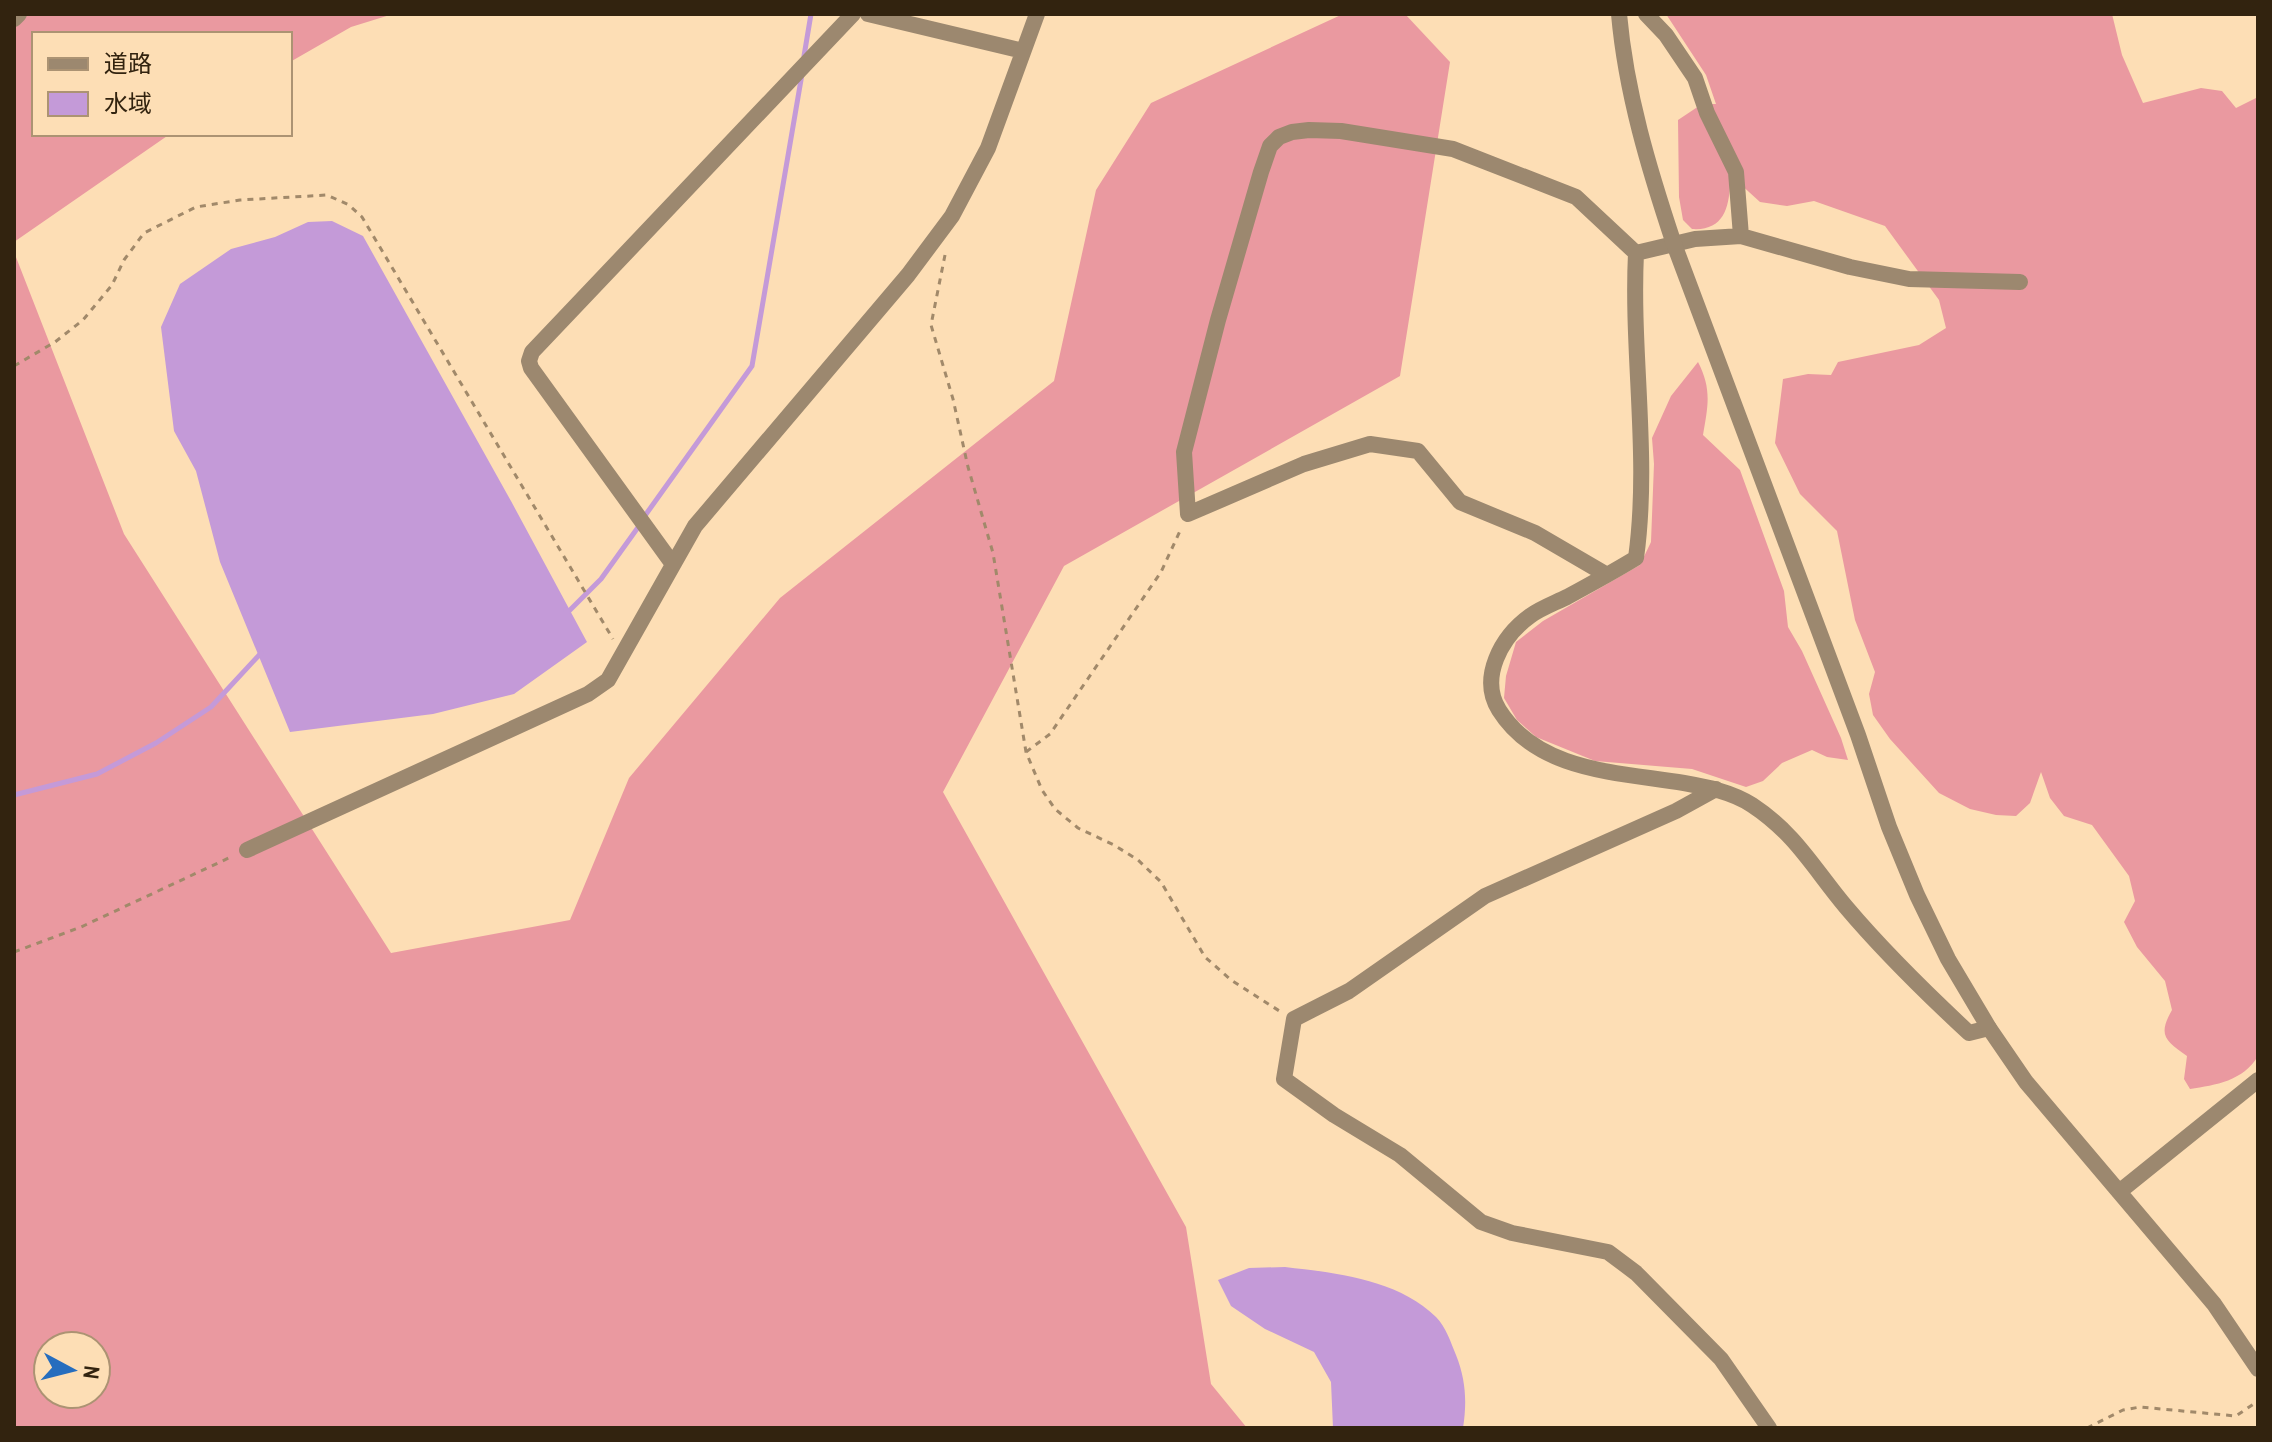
<svg xmlns="http://www.w3.org/2000/svg" width="2272" height="1442" viewBox="0 0 2272 1442" font-family="'Archivo Narrow','Noto Sans JP',sans-serif">
<rect width="100%" height="100%" fill="#fddeb5"/>
<path fill="#ea99a0" fill-rule="evenodd" d="M14,14H393L351,27L290,62V34H34V134H170L14,242Z
M1343,14H1405L1450,62L1400,376L1064,566L943,792L1186,1227L1211,1384L1247,1428H14V252L124,534L391,953L570,920L629,778L780,598L1054,381L1096,190L1151,103ZM48,1346H96V1394H48Z
M1666,14H2112L2122,55L2143,103L2201,88L2222,91L2236,108L2258,97V1056C2243,1081 2216,1085 2190,1089L2184,1079L2187,1056C2166,1041 2157,1036 2172,1010L2165,981L2137,947L2124,922L2135,901L2129,876L2092,825L2064,816L2050,798L2041,772L2030,803L2016,816L1996,815L1970,809L1939,793L1890,739L1873,715L1869,694L1875,672L1855,620L1837,531L1800,494L1775,443L1783,379L1808,374L1831,375L1838,362L1919,345L1946,328L1939,300L1885,226L1814,201L1787,206L1760,202L1738,182L1730,184C1729,210 1722,231 1692,229L1683,220L1679,197L1678,120L1702,104H1716L1706,75Z
M1698,362C1712,389 1708,406 1703,435L1740,470L1784,591L1788,627L1802,651L1841,738L1848,760L1827,757L1812,750L1782,763L1763,781L1746,787L1692,769L1595,761L1536,737L1517,720L1504,698L1506,676L1516,642L1543,621L1640,565L1651,542L1654,464L1652,438L1671,396Z"/>
<path fill="#c49ad8" d="M332,221L363,236L511,501L587,642L514,694L433,714L290,732L220,562L196,471L174,431L161,327L180,284L231,249L275,237L308,222Z
M1285,1267C1336,1273 1397,1279 1436,1317C1446,1327 1451,1343 1456,1355C1466,1380 1467,1403 1463,1428H1333L1331,1382L1314,1352L1265,1329L1231,1306L1218,1280L1249,1268Z"/>
<g fill="none" stroke-linecap="round" stroke-linejoin="round">
<path stroke="#c49ad8" stroke-width="5" d="M804,56L811,14
M644,517L752,366L802,74
M566,610L569,611L601,579L639,526
M14,795L97,774L156,743L211,707L261,653"/>
<path stroke="#a1896a" stroke-width="3" stroke-dasharray="6 6" stroke-linecap="butt" d="M945,255L931,325L953,399L968,467L993,553L1026,752L1042,790L1055,809L1078,828L1114,845L1138,860L1161,882L1205,957L1231,980L1281,1012
M14,366L55,342L83,320L112,285L124,260L144,233L196,207L240,200L327,195L349,205L362,217L613,639
M1026,752L1050,734L1161,572L1180,531
M14,952L81,927L233,856
M2087,1428L2123,1410L2140,1407L2236,1416L2258,1401"/>
<path stroke="#9c886f" stroke-width="16" d="M868,14L1023,51
M1646,14L1666,35L1695,78L1707,113L1736,172L1741,236
M14,19L19,14
M672,563L531,368L529,361L532,352L853,14
M1607,575L1535,533L1460,502L1418,451L1370,444L1304,464L1188,514L1184,452L1218,320L1261,172L1270,146L1279,137L1292,132L1309,130L1341,131L1453,149L1576,197L1636,253
M1716,789L1676,811L1485,896L1349,991L1294,1019L1284,1079L1334,1115L1400,1155L1481,1222L1512,1233L1608,1252L1636,1273L1721,1359L1769,1428
M247,850L588,694L608,680L695,526L908,275L952,216L988,148L1037,14
M1989,1028L1969,1033C1926,993 1884,952 1846,907C1814,869 1796,834 1752,805C1732,792 1707,787 1684,783C1618,772 1538,772 1499,710C1479,678 1501,637 1530,616C1541,608 1555,603 1567,597C1591,584 1613,572 1636,558C1650,457 1631,354 1636,253L1695,239L1741,236L1850,267L1909,279L2020,282"/>
<path stroke="#9c886f" stroke-width="16" d="M1619,14C1626,93 1649,169 1674,244L1858,735L1889,827L1917,895L1948,959L1989,1028L2026,1082L2214,1304L2258,1369
M2119,1192L2258,1080"/>
</g>
<rect width="2272" height="1442" fill="none" stroke="#32230f" stroke-width="32"/>
<rect x="32" y="32" width="260" height="104" fill="#fddeb5" stroke="#ac9373" stroke-width="2"/>
<rect x="48" y="58" width="40" height="12" fill="#9c886f" stroke="#ac9373" stroke-width="2"/>
<text x="104" y="72" font-size="24" fill="#32230f">道路</text>
<rect x="48" y="92" width="40" height="24" fill="#c49ad8" stroke="#ac9373" stroke-width="2"/>
<text x="104" y="112" font-size="24" fill="#32230f">水域</text>
<g transform="translate(72 1370) rotate(97)"><circle r="38" fill="#fddeb5" stroke="#ac9373" stroke-width="2"/>
<path d="M0-6L14 30L0 20L-14 30Z" fill="#266dbe"/>
<text y="-12" font-size="22" font-weight="bold" text-anchor="middle" fill="#32230f">N</text>
</g>
</svg>
